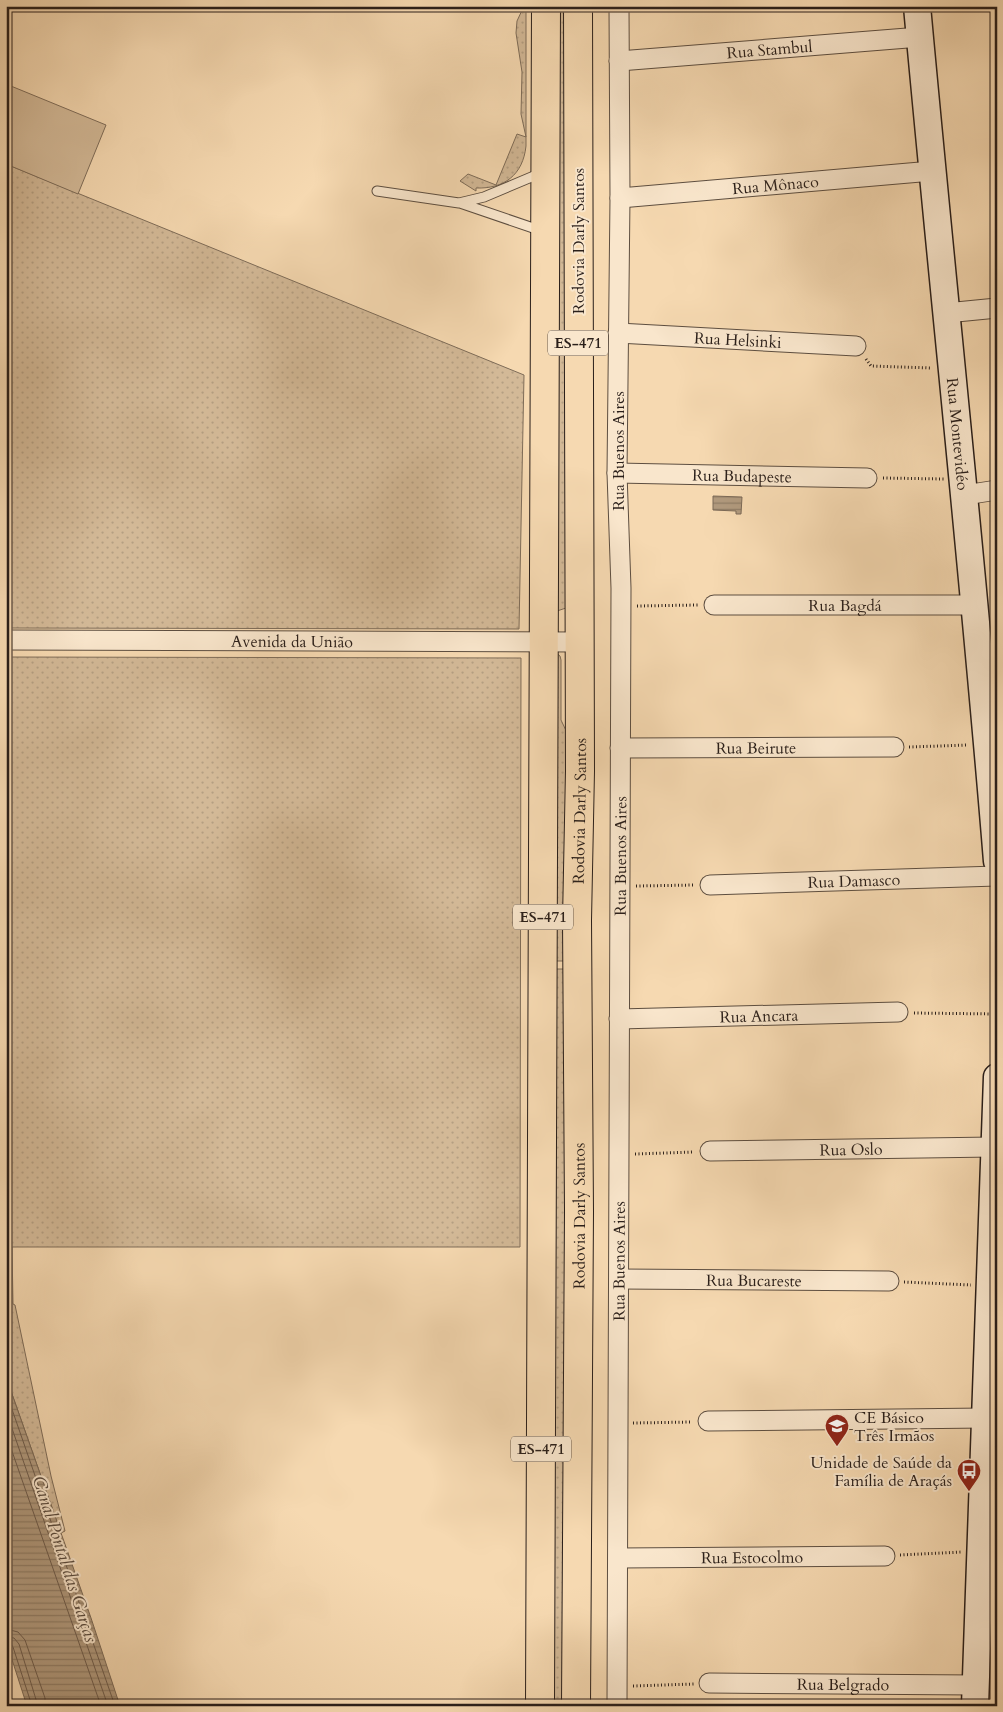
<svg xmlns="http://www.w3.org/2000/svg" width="1003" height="1712" viewBox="0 0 1003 1712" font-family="Cardo,serif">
<defs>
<pattern id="green-dots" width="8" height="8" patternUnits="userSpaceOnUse" patternTransform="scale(1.25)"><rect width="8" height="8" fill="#d3b997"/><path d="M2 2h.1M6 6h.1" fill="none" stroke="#b59f82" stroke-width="1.8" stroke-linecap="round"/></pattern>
<pattern id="water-rules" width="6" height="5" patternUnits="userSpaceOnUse" patternTransform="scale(1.25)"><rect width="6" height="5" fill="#b19a7e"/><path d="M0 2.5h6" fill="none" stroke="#907d66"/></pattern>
</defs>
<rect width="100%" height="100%" fill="#f6d9b1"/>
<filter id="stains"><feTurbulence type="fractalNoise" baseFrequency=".004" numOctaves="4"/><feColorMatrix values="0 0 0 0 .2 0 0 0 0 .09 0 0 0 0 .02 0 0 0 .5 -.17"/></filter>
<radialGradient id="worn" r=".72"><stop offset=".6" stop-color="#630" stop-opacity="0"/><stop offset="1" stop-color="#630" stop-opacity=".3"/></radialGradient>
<path fill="url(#green-dots)" stroke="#7e6c58" d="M524,6H526V146C523,175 504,189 476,188V191L460,181L468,174L496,185L517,134L526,137L521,114L522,72L516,33L517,21Z
M558,6H572L569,607L557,611Z
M6,164L524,375L519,629L6,628Z
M555,652L560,656L561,660V720L570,739L569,961H552Z
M6,657L521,658L520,1247H12L13,1304L15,1305L51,1476L65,1531L61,1533L6,1377Z
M552,969H569L566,1706H549Z
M994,1527L997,1530V1601L989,1610Z"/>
<path fill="#d3b997" stroke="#7e6c58" d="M6,84L106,125L78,194L6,164Z"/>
<path fill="url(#water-rules)" stroke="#7b6956" d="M713,496L742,497L741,514H736V511L713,510Z
M6,1377L91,1618L120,1706H27L6,1641Z"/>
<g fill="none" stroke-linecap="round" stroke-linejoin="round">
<path stroke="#6e5c4c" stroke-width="1" d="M6,1392L115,1706
M6,1411L108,1706
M6,1434L101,1706
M6,1629L18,1632L25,1640L45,1698V1706
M6,1637L14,1638L19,1644L38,1706
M6,1643L11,1644L13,1647L32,1706"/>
<defs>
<path id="lane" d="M377,191L459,203L484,197L541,173
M460,203L542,231"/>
<g id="street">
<path id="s1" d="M619,61L920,37"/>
<path id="s2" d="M620,198L932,171"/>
<path d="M946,313L997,308"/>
<path id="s3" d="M618,333L856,346"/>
<path id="s4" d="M617,473L867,478"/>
<path d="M965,495L997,490"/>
<path id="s5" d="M714,605H976"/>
<path id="s6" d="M6,640L579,642"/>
<path id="s7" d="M620,748L894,747"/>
<path id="s8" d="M710,885L997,876"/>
<path id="s9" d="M619,1019L898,1012"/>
<path id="s10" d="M710,1151L994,1147"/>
<path id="s11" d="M619,1279L889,1281"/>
<path d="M708,1421L985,1418"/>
<path id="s12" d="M618,1558L885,1556"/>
<path id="s13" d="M709,1683L976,1685"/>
<path id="s14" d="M617,1706L621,588L617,473L620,198L619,6"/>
</g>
<g id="secondary">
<path id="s15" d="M917,6C943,291 974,576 997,861"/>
<path d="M975,1706L997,1077"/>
</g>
<g id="primary">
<path d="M540,1706L546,6"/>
<path id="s16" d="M576,1706L579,1211L577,920L580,771L578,6"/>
</g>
</defs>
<use href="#lane" stroke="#5d4e40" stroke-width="11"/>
<use href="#street" stroke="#5d4e40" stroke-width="21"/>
<use href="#secondary" stroke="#2a1f1a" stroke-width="29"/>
<use href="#primary" stroke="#2a1f1a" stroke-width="30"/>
<path stroke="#2a1f1a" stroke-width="3" stroke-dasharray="1 2.5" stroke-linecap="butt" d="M866,359L871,366L931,368
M883,478L944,479
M637,606L698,605
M909,747L968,745
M636,886L695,885
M914,1013L997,1014
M635,1154L694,1152
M904,1282L971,1285
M633,1423L692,1422
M900,1555L962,1552
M633,1686L694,1684"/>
<use href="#lane" stroke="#f9e6cc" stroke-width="9"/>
<use href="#street" stroke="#f9e6cc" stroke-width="19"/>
<use href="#secondary" stroke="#f9e6cc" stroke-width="26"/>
<use href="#primary" stroke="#f6d9b1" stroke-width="28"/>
</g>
<defs>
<symbol id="school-pin" viewBox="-11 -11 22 30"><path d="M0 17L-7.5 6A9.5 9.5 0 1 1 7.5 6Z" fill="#8f2418" stroke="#f9e6cc"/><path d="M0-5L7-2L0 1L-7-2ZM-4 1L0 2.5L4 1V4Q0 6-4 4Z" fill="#fff"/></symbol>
<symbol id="bus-pin" viewBox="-11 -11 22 30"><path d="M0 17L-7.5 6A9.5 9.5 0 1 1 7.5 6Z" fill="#8f2418" stroke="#f9e6cc"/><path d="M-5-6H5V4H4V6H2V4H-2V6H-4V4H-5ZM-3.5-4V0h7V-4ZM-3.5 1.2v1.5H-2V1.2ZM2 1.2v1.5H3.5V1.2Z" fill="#fff"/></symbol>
</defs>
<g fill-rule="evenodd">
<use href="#school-pin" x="823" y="1412" width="28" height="38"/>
<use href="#bus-pin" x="955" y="1457" width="28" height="38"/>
</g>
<g text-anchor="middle" stroke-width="4" stroke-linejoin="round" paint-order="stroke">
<g fill="#f9e6cc" stroke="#685b4f" stroke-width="1">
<rect x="548" y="330.5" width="60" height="25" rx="4"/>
<rect x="513" y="904.5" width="60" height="25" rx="4"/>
<rect x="511" y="1436.5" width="60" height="25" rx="4"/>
</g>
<g font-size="15" font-weight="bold" fill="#2a1f1a">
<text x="578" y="348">ES-471</text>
<text x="543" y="922">ES-471</text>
<text x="541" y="1454">ES-471</text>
</g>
<g font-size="16" fill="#2a1f1a" stroke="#f9e6cc">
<text dy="6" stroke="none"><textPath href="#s1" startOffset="151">Rua Stambul</textPath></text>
<text dy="6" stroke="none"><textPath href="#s2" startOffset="156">Rua Mônaco</textPath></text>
<text transform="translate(578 241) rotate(-90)" y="6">Rodovia Darly Santos</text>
<text dy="6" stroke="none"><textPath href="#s3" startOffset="120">Rua Helsinki</textPath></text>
<text dy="6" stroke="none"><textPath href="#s15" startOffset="430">Rua Montevidéo</textPath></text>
<text transform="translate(618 451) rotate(-90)" y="6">Rua Buenos Aires</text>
<text dy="6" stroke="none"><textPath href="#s4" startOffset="125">Rua Budapeste</textPath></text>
<text dy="6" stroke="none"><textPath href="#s5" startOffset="131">Rua Bagdá</textPath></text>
<text dy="6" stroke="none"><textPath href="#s6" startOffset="286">Avenida da União</textPath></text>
<text dy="6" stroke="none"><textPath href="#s7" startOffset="136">Rua Beirute</textPath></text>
<text dy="6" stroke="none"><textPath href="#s16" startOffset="895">Rodovia Darly Santos</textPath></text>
<text dy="6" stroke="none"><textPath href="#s14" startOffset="850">Rua Buenos Aires</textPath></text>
<text dy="6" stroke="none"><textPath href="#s8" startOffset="144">Rua Damasco</textPath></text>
<text dy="6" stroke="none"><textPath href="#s9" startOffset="140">Rua Ancara</textPath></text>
<text dy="6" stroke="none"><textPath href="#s10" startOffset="141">Rua Oslo</textPath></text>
<text dy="6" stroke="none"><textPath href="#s16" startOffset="490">Rodovia Darly Santos</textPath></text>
<text dy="6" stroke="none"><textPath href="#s14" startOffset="445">Rua Buenos Aires</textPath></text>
<text dy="6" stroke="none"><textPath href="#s11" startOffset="135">Rua Bucareste</textPath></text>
<text dy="6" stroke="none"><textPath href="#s12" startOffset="134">Rua Estocolmo</textPath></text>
<text dy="6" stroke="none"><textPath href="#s13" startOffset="134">Rua Belgrado</textPath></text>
</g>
<g font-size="16" fill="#2a1f1a" stroke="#f9e6cc" text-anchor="start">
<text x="854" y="1423">CE Básico<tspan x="854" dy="18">Três Irmãos</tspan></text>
<text x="952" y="1468" text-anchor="end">Unidade de Saúde da<tspan x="952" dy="18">Família de Araçás</tspan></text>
</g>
<g font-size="18" font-style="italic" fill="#594a3d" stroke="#f9e6cc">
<text transform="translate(65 1559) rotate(72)" y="6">Canal Pontal das Garças</text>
</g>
</g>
<rect width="1003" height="1712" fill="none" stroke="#f6d9b1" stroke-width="25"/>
<rect x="8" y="8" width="988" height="1697" fill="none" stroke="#2a1f1a" stroke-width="2.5"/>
<rect x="12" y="12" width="978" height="1687" fill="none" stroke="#2a1f1a"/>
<rect width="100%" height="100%" filter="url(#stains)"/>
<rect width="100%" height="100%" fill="url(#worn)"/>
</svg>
